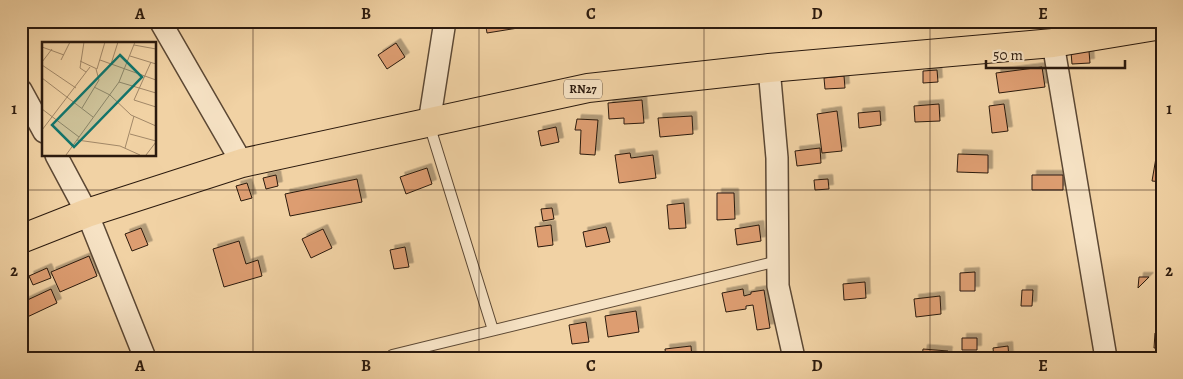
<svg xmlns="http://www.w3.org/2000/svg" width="1183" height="379" viewBox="0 0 1183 379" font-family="Alegreya,serif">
<defs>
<filter id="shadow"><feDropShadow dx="4.5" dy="-4.5" stdDeviation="0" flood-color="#0004"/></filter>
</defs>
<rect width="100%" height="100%" fill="#f1d2a4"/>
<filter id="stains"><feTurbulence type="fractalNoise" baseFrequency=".004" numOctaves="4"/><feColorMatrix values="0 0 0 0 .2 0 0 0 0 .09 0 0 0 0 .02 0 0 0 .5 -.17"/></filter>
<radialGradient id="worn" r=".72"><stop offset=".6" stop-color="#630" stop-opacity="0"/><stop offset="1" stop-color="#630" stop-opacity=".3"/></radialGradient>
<path fill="#dd9d71" stroke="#2b1a0e" filter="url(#shadow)" d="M485,21H517L518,28L487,33Z
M396,43L405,57L387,69L378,55Z
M1089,51L1090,63L1072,64L1071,52Z
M1158,60H1162V90H1160Z
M1042,67L1045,87L999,93L996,73Z
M937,70L938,82L923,83V71Z
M844,76L845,88L825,89L824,78Z
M642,100L644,123L624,124V118L609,119L608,103Z
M939,104L940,121L915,122L914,106Z
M1004,104L1008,131L992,133L989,106Z
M837,111L842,151L822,153L817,114Z
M880,111L881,125L859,128L858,113Z
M692,116L693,134L660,137L658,118Z
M577,119L598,120L595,155L580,154L581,130H575Z
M556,127L559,142L541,146L538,131Z
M820,148L821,163L797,166L795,151Z
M1157,152L1162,153V182L1152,181Z
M630,153L631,158L653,155L656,178L619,183L615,155Z
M958,154L988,155V173L957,172Z
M427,168L432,184L406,194L400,177Z
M276,175L278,186L266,189L263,178Z
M1032,175H1063V190H1032Z
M357,179L362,202L290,216L285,194Z
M828,179L829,189L815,190L814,180Z
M247,183L252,198L241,201L236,186Z
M717,193H734L735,219L717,220Z
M684,203L686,228L669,229L667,205Z
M552,208L554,219L543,221L541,209Z
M551,225L553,245L538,247L535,227Z
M759,225L761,241L737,245L735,229Z
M606,227L610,242L586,247L583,232Z
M141,228L148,245L132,251L125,234Z
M323,229L332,248L311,258L302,239Z
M239,241L246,264L258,260L262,276L224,287L213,249Z
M405,247L409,267L394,269L390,250Z
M89,256L97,276L60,292L51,272Z
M47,268L51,278L33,285L29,276Z
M975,272V291H960V273Z
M1139,277H1149L1138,288Z
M865,282L866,298L844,300L843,284Z
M51,289L57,303L23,319L21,315V303Z
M743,289L744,296L751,294V292L764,290L770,328L757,330L753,305L746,306V309L726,312L722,293Z
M1022,290H1033L1032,306H1021Z
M940,296L941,314L916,317L914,299Z
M636,311L639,332L608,337L605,316Z
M586,322L589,342L572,344L569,325Z
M1155,333L1162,334V348H1154Z
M962,338H977V350H962Z
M691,346L692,358H666L665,349Z
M1008,346L1009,358H994L993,348Z
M923,349L948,351L947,358H922Z"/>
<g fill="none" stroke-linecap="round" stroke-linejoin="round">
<defs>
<path id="service" d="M429,124L493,330
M390,358L392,355L778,261"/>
<path id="minor" d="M160,21L242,163
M1053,43L1106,358
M769,68L777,158L778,286L794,358
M21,90L44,132
M429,123L445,21
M56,155L87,213L145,358"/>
<path id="primary" d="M21,239L87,213L242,163L588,88L769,68L1053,43L1162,25"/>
</defs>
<use href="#service" stroke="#5c4834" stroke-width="12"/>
<use href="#minor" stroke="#5c4834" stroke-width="24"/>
<use href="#primary" stroke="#2b1a0e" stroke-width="30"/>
<use href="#service" stroke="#f6e2c4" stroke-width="10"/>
<use href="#minor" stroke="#f6e2c4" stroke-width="21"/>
<use href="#primary" stroke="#f1d2a4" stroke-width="28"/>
</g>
<path fill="none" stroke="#2b1a0e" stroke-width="1" stroke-opacity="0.55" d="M253,21V358M479,21V358M704,21V358M930,21V358M21,190H1162"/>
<g text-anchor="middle" stroke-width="4" stroke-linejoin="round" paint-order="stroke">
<rect fill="#f6e2c4" stroke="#685645" stroke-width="1" x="564" y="79.5" width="38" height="19" rx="4"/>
<g font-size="12" font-weight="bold" fill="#2b1a0e">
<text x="583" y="93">RN27</text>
</g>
</g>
<g transform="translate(42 42)">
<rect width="114" height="114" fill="#f1d2a4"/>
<path fill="none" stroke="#a28868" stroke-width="1" d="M42,0L38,26L44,30M92,3L114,7M0,5L22,13M88,14L114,22M19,18L28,0M58,18L114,38M38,19L55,27L63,0M0,20L10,7M109,20L92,58L114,65M69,22L76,0M0,23L34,46M0,36L51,75M77,40L114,51M52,45L68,53L89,73L114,84M40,66L57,38L54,27M0,67L37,95M0,88L48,25M88,92L114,99M35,98L78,104L98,113M83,106L92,74M24,113L77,40L93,0M104,113L114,100"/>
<path fill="#0f766e" fill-opacity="0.15" stroke="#0f766e" stroke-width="2.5" d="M78,13L100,35L32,105L10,83Z"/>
<rect width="114" height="114" fill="none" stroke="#2b1a0e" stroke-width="2.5"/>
</g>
<rect width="1183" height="379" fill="none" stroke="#f1d2a4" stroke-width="55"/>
<path d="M986 60v8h139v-8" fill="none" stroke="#2b1a0e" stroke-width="2.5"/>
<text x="993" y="60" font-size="15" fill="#2b1a0e" stroke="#f6e2c4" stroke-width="4" paint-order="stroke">50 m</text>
<rect x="28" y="28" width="1128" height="324" fill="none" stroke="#2b1a0e" stroke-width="2"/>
<g font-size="16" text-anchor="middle" font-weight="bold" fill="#2b1a0e">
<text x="140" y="19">A</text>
<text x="366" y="19">B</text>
<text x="591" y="19">C</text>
<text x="817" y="19">D</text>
<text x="1043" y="19">E</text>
<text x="14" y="114">1</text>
<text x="1169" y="114">1</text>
<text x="14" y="276">2</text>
<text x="1169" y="276">2</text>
<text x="140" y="371">A</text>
<text x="366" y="371">B</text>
<text x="591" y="371">C</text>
<text x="817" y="371">D</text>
<text x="1043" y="371">E</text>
</g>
<rect width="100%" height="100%" filter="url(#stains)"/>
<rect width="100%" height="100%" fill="url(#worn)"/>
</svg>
